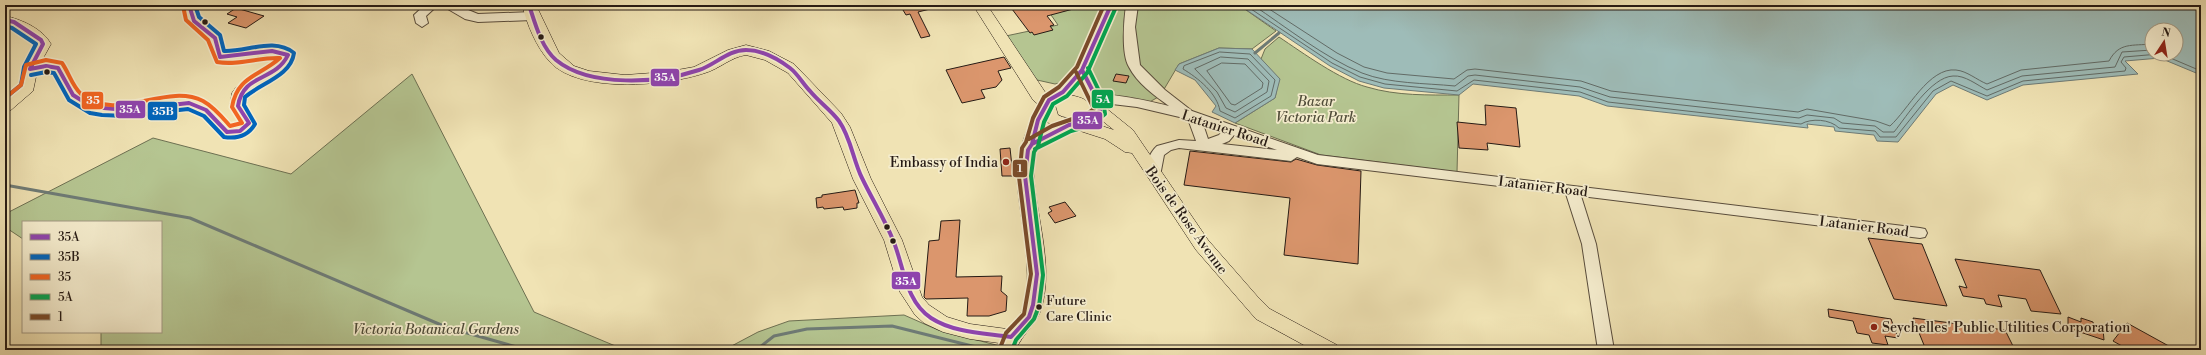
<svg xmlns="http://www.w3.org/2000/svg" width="2206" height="355" viewBox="0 0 2206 355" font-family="'Libre Bodoni',serif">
<rect width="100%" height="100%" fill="#f0e3b4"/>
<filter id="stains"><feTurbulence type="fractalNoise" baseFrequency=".005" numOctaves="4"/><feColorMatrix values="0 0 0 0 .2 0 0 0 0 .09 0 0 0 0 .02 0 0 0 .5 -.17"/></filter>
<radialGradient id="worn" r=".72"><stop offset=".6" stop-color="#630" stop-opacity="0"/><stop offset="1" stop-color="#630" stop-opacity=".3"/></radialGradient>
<path fill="#b5c591" stroke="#6d7052" d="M1080,5H1101L1068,81L1055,84L1037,80L1001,37L1058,25L1049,12Z
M1118,5H1239L1276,31L1252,49L1219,48L1179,64L1160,96L1146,104L1095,98L1082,70L1103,21Z
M1279,37C1303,53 1340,80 1367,87C1397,96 1428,95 1459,95L1457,172L1321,155L1235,123L1275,98L1279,79L1261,59L1265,49Z
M412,74L534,312L625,350H101V332H161V222H23V239L5,227V214L153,138L291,174Z
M904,315L938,330L1000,346L999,350H724L758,332L789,321Z"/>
<path fill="#9ebcb8" stroke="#6e7b76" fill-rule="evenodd" d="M1239,5H2201V75L2160,58L2125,61L2138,74L2023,85L1987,100L1953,85L1936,94L1898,142L1877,141L1874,135L1835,131L1834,127L1807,124L1808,128L1607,106L1579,96L1473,84L1459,95L1384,88L1359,81L1330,66ZM2152,30H2176V54H2152Z
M1219,48L1252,49L1280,79L1275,98L1235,123L1212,112L1216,106L1195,80L1175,70L1179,64Z"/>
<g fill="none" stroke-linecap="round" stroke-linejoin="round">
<path stroke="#626b66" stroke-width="1" d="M1245,5L1332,63L1360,77L1385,84L1457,91L1474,80L1580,92L1608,102L1801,124C1811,118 1830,119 1839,128L1875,131L1880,137H1896L1933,91L1951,81L1987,96L2023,81L2125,71L2126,68L2121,62L2124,57L2159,54
M1253,5C1286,27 1325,58 1362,73C1390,84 1425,83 1455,86L1468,76L1475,75L1580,87L1610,97L1799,118L1807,115L1834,118L1842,123L1875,126L1883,132H1894C1907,116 1931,77 1953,76C1965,75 1977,85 1987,90L2022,76L2115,67L2122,52L2152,50
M1263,5L1337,53L1364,67L1387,73L1454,79L1467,70L1475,69L1581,81L1611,91L1798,112L1807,109L1876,121L1890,126C1908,110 1929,67 1956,70C1967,71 1977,80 1987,84L2021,70L2109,61C2119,42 2132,46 2152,44
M1220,52L1250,54L1275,80L1271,96L1235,118L1220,111C1217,93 1198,78 1183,69L1184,66Z
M2161,54L2201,71
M1221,57L1248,59L1269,81L1267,92L1235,112L1226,108L1217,92L1195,69Z
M1222,63L1245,64L1263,83L1262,88L1235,105L1231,104L1207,71Z"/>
<path stroke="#6e7b76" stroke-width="3" d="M1255,53L1279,33
M5,185L190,218L446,327L527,350
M756,350L774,336L807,329L892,326L988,350"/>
</g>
<path fill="#db966d" stroke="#251a14" d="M900,5H934V8L918,12L930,36L921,38L910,14L906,15Z
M1009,5H1077V8L1047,16L1054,25L1050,26L1053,30L1034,35L1032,32L1030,33Z
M236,8L264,16L246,28L228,23L237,17L227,14Z
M1004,57L1011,68L998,71L1002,80L996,87L981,90L985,98L962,103L946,70Z
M1116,74L1129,76L1126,83L1113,81Z
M1485,105L1516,108L1520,147L1487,143L1488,150L1459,148L1457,122L1486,125Z
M1010,148L1013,176H1002L1000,149Z
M1190,151L1291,162L1296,159L1317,165L1361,171L1358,264L1284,255L1290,198L1184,185Z
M855,190L859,203H857V208L844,210L843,207L824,209L823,207L817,208L816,198L822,197V195Z
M1065,202L1076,216L1055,223L1048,213L1052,211L1049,207Z
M960,220L956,277L1002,276L1001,291L1007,296L1006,311L989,316H967L968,298L926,299L924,297L929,241L939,240L941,221Z
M1868,238L1922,244L1947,306L1894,299Z
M1955,259L2040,270L2061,314L2031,311L2026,299L1998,295L2002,307L1986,304L1984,299L1963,296L1959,286L1967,288Z
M1828,309L1891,319L1898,338L1885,336L1888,345L1872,343L1869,335L1857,333L1853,321L1829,317Z
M2068,317L2081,322V318L2093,322L2094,326L2103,329L2104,340L2068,328Z
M1913,318L2005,330L2015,350H1926Z
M2127,323L2176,350H2129L2113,341Z"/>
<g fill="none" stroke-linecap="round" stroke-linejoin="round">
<defs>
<path id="minor" d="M425,5H438L426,16L428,23L422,27L416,23L414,15Z
M441,5H456L478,14L532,12L538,16L532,20L478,22L465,19Z
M1126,5H1138L1135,27L1140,65L1165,90L1192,111L1318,155L1920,228L1925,229L1927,233L1925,237L1920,238L1581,196L1596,244L1614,350H1598L1582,244L1566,194L1317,164L1297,157L1291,161L1179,148L1171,150L1164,155L1160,176H1150C1144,167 1149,153 1157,146L1179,140L1196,141L1188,119L1137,107L1095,102L1088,98C1095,88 1157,103 1169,106C1155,96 1137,83 1129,67C1121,54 1124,20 1126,5ZM1203,124L1222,131L1219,135L1208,139ZM1234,135L1277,150L1222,144L1229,141Z"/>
<path id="major" d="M182,5H196C198,23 208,20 217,32C223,38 224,45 226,53C244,53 283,37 296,55L287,68L248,95L246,106L257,123L248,134L230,138L221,136L204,117L189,108L127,115L103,114L92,112L76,106L67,99L52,72H37L33,91L11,110L5,111V98L19,86L22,69L35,44L5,24V16C21,19 43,29 51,44L41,62L63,65C69,73 71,84 78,91C113,127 166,83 205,102C216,108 224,118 232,127L241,123L230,106C231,102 231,97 232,93C241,75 271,74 280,57C261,51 237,66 215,60C210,54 211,46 208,39C199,24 184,28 182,5Z
M522,5H536L559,53L574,66L589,71L625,75L666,72L694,67L728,50L746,45L769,51L794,64L841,113L850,127L871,179L902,240L922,297L929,305L947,317L970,324L1007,329C1011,324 1018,319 1021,313C1037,282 1018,213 1017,177C1016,156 1028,123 1039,105L1033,100L973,5H987L1047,95L1051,90L1057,89L1075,68L1104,5H1118L1090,70L1077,86L1095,90L1104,98L1107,109L1133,130L1208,240L1257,296L1270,309L1337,345L1340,350H1313L1256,319L1196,250L1132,153L1125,152L1105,139L1074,129L1049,141L1036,150C1035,159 1033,169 1034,178C1037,220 1053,264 1042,306C1038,324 1022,333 1016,350H996L999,343L970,339L943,332L924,323L915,315L900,292L884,240L853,179L832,123L788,73L765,60L746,55C731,57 719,69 705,73C667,86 579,94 550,62C536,47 527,24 522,5ZM1072,95C1082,97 1089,99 1092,110C1082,118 1069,121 1058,115L1055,105L1063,98ZM1100,119L1114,130L1093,123ZM1046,121L1053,126L1044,130Z"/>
</defs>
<use href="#minor" stroke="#584c3c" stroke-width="2"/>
<use href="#major" stroke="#251a14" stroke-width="1"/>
<use href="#minor" fill="#f5edce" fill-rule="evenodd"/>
<use href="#major" fill="#f0e3b4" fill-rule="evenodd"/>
<defs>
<path id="bus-1" d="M529,5C535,23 541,47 556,60C590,88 660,83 699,70C715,65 728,50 746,50C761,50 778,59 790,68C798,74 803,84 810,91C819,102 831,110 839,121C851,138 853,160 862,178C872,199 884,218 893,240C904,266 905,301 931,318C954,333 985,333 1011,337L1029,317L1033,305L1037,274L1025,176L1028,150L1032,144L1038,120L1049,100L1063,92L1082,70L1111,5
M5,20L14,22L41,40L43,44L30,69
M30,69L46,66L58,68L73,95L92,107L127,110L189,103L206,110L227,132L240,131L249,123L238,106C243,73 275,82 288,55L272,51L220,57L215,38L194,21L189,5
M1032,144L1069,125L1089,120L1100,111L1098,101L1082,70"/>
<path id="bus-2" d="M5,26L12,28L36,44L24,67L21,85L5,98
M31,75L46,72L54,73L69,100L90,113L102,115L126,116L188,109L204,116L224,137C237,139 248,136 255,124L244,105L245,97C261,83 291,76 294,53C274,37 247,52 224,51L220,35L199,17L195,5"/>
<path id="bus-3" d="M5,98L21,85L26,65L46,60L62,63C69,73 72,86 81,94C117,124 165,82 203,101C214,107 222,117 230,126L242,123L232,107C237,76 260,76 280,58C259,57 238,66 217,62L208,40L186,20L183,6"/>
<path id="bus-4" d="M1035,149L1071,131L1092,125L1105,114L1103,99L1088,68
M1012,350L1016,340L1034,319L1039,306L1043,275L1031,176L1034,152L1038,146L1044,122L1053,104L1067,96L1087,73L1116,7"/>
<path id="bus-5" d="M1029,139L1052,126L1087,114L1094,109L1076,72
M1000,348L1006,333L1024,314L1031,274L1019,177L1022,148L1026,142L1033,118L1044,97L1059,87L1077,67L1104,5"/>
</defs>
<use href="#bus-1" stroke="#f5edce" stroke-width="7"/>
<use href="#bus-2" stroke="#f5edce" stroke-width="7"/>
<use href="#bus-3" stroke="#f5edce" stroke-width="7"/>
<use href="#bus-4" stroke="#f5edce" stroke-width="7"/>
<use href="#bus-5" stroke="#f5edce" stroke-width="7"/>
<use href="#bus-1" stroke="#8e44ad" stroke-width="4"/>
<use href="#bus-2" stroke="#0065bd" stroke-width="4"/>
<use href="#bus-3" stroke="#f26522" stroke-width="4"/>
<use href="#bus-4" stroke="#00a651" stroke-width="4"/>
<use href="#bus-5" stroke="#7a4b2a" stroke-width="4"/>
</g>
<g fill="#251a14" stroke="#f5edce" stroke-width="1.5">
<circle cx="205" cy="22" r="3.5"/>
<circle cx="541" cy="37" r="3.5"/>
<circle cx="47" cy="72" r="3.5"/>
<circle cx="887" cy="227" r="3.5"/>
<circle cx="893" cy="241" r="3.5"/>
<circle cx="1039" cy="307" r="3.5"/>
</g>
<g fill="#8f2418" stroke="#f5edce" stroke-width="1.5">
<circle cx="1006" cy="162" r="4"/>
<circle cx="1874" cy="327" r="4"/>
</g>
<g text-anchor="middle" stroke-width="3.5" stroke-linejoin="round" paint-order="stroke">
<g font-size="13" fill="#251a14" stroke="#f5edce" text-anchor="start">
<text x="1046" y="305">Future<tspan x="1046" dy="16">Care Clinic</tspan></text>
</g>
<g font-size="14" font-style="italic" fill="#504d3a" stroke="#f5edce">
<text x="1316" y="106">Bazar<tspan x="1316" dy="16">Victoria Park</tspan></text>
<text x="436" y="334">Victoria Botanical Gardens</text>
</g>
<g font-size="14" fill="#251a14" stroke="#f5edce">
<text transform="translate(1225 128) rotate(18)" y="5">Latanier Road</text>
<text transform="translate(1543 186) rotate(7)" y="5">Latanier Road</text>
<text transform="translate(1187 220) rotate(54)" y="5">Bois de Rose Avenue</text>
<text transform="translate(1864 226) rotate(7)" y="5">Latanier Road</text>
</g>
<g font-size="14" fill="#251a14" stroke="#f5edce" text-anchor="end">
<text x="998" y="167">Embassy of India</text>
<text x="1882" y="332" text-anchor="start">Seychelles' Public Utilities Corporation</text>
</g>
</g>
<g stroke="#f5edce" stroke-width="1.5">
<rect x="650" y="68" width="30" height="19" rx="4" fill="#8e44ad"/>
<rect x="1091" y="89" width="23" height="20" rx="4" fill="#00a651"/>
<rect x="81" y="91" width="23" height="19" rx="4" fill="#f26522"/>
<rect x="115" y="100" width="31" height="19" rx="4" fill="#8e44ad"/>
<rect x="147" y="101" width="31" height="20" rx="4" fill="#0065bd"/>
<rect x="1072" y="111" width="31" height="19" rx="4" fill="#8e44ad"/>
<rect x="1012" y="159" width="16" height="19" rx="4" fill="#7a4b2a"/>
<rect x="891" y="271" width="30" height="19" rx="4" fill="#8e44ad"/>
</g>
<g font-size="11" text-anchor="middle" font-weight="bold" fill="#fff">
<text x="665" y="81">35A</text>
<text x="1103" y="103">5A</text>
<text x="93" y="104">35</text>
<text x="130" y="113">35A</text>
<text x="163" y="115">35B</text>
<text x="1088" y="124">35A</text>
<text x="1020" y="172">1</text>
<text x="906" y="285">35A</text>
</g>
<rect width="2206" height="355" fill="none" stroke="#f0e3b4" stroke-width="20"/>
<rect x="6" y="6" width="2194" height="343" fill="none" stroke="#251a14" stroke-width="2"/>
<rect x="10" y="10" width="2186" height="335" fill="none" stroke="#251a14"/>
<rect x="22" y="221" width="140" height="112" fill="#f5edce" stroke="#a29984"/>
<rect x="30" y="234" width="20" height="6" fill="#8e44ad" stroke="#a29984"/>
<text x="58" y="241" font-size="12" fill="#251a14">35A</text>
<rect x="30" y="254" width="20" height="6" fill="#0065bd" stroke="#a29984"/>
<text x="58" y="261" font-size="12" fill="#251a14">35B</text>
<rect x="30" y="274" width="20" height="6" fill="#f26522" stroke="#a29984"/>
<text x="58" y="281" font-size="12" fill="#251a14">35</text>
<rect x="30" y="294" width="20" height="6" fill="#00a651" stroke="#a29984"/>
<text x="58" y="301" font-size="12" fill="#251a14">5A</text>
<rect x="30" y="314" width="20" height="6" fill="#7a4b2a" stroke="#a29984"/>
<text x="58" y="321" font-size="12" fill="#251a14">1</text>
<g transform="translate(2164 42) rotate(12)"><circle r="19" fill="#f5edce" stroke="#a29984"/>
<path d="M0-3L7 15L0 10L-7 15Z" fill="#8f2418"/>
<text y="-6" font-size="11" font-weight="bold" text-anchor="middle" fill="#251a14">N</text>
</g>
<rect width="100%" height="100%" filter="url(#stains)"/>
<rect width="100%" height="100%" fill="url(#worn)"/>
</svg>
